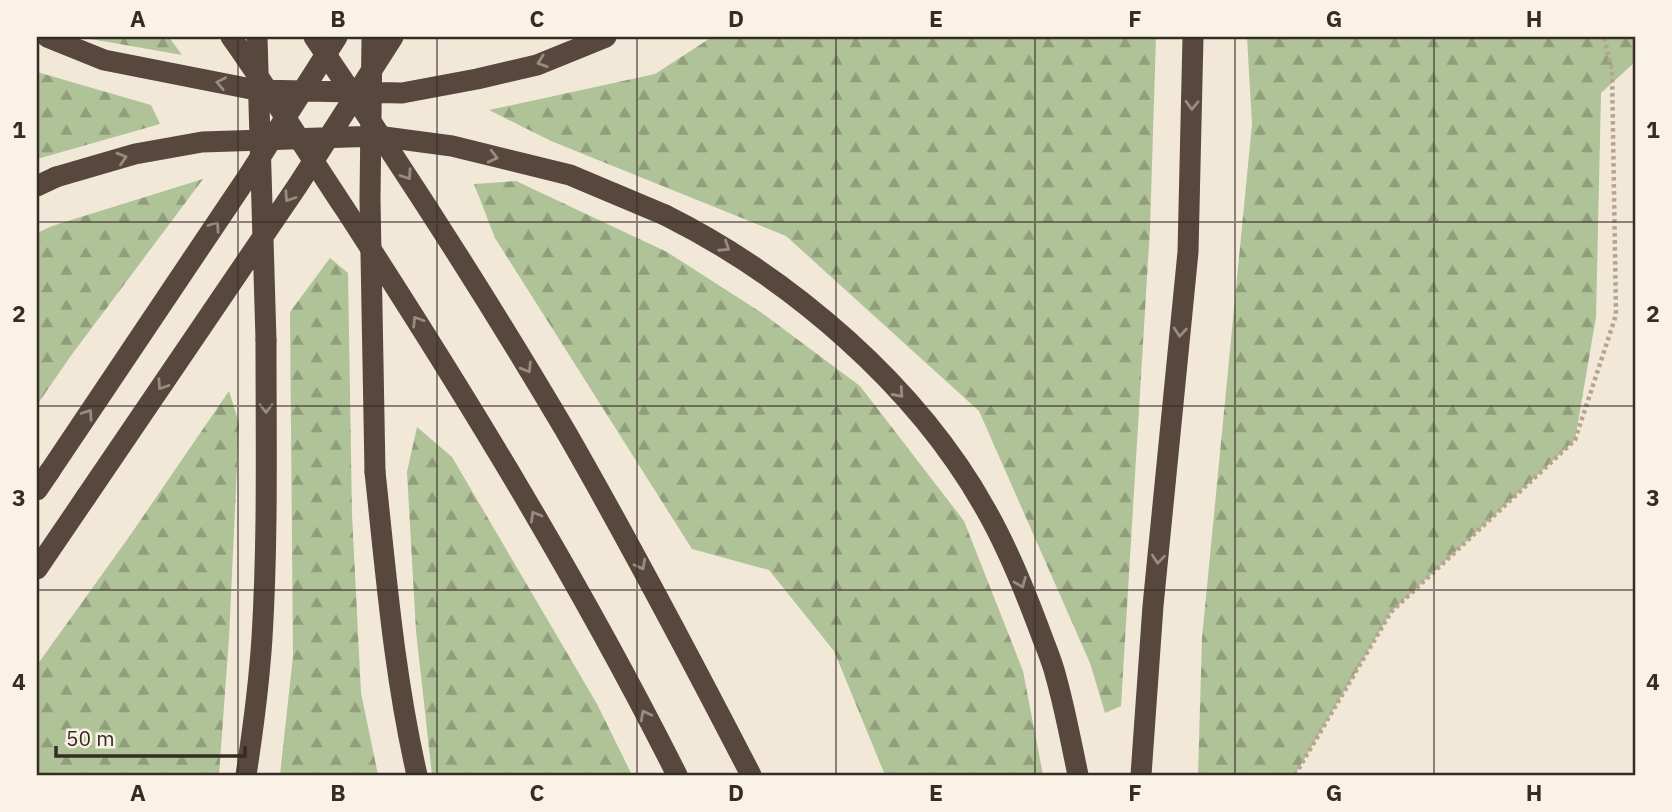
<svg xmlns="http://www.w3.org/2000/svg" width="1672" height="812" viewBox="0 0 1672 812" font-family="'IBM Plex Sans',sans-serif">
<defs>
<pattern id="forest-firs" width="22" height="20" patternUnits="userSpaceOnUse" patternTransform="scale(1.75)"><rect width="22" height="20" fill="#b0c298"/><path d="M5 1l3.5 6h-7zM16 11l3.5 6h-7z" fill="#909e7c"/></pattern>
</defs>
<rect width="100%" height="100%" fill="#f2e8d8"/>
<path fill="url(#forest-firs)" d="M88,37H169L182,55L91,39Z
M712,37H1156L1150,228L1121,706L1105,713L1090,663L979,411L786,236L551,141L489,110L655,74Z
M1247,37H1635V62L1601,93L1596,317L1575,440L1391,612L1295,775H1198L1202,638L1252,124Z
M37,72L151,105L160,124L37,159Z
M203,179L70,357L37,405V233L52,226Z
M516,181L667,252L762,313L860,386L964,521L1023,671L1043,775H885L834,651L769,570L692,549L495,238L474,184Z
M330,258L348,273L352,514L361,693L378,775H280L293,656L290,312Z
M229,391L239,423L229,638L219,775H37V665L129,537Z
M417,427L452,457L597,704L632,775H432L416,631L407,472Z"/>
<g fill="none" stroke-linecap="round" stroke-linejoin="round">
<path stroke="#b7a38e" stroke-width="4.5" stroke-dasharray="3.5 3.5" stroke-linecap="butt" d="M1295,775L1391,612L1575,440L1616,315L1612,70L1604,37"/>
<path stroke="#57473c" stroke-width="21" d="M231,37C271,93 307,152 345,209C464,392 579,580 677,775
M314,37C402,166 486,296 565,430C630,543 691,659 751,775
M37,186L56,177
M665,215C791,278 917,386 986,510C1007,547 1023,586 1038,626C1044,643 1052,660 1056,677C1065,709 1071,742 1078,775
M375,472C386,574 394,675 417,775
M37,490L50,471
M37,569L86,497
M246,775C253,730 259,684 262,638C268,539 266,439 266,340
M1141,775L1153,606L1188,252L1193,37"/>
<path stroke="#57473c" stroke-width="21" d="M47,37L104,60L256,90L402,93L477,79L537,65L606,37
M257,37L266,340
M372,37L370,199L375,472
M56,177L135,154L202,142L377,136L452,146L570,175L665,215
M50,471L252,170L337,37
M86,497L298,185L393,37"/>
</g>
<defs><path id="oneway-chevron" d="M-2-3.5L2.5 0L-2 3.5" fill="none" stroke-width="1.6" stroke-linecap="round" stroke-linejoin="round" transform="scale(1.75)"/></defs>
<g stroke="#988b7f">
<use href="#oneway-chevron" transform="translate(542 62) rotate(160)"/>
<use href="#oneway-chevron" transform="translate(221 83) rotate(-169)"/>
<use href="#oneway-chevron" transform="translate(1192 105) rotate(92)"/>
<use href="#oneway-chevron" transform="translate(493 157) rotate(14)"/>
<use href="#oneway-chevron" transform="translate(122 158) rotate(-17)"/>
<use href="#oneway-chevron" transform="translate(407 175) rotate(56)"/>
<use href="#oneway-chevron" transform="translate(289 197) rotate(124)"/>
<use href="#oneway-chevron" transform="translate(215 226) rotate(-56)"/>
<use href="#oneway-chevron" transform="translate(725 247) rotate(33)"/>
<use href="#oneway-chevron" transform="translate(417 321) rotate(-122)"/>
<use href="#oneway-chevron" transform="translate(1180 332) rotate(95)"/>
<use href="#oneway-chevron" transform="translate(527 368) rotate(59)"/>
<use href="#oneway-chevron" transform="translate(162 385) rotate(124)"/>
<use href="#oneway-chevron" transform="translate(899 393) rotate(48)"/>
<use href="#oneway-chevron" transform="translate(266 408) rotate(90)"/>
<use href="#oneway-chevron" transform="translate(88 414) rotate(-56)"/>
<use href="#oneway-chevron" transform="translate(535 516) rotate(-120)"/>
<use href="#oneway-chevron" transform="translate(1158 559) rotate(96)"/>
<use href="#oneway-chevron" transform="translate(641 565) rotate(62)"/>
<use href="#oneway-chevron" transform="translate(1021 583) rotate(68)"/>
<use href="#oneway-chevron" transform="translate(645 715) rotate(-118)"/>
</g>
<path fill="none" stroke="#362c26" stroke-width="2" stroke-opacity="0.55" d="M238,37V775M437,37V775M637,37V775M836,37V775M1035,37V775M1235,37V775M1434,37V775M37,222H1635M37,406H1635M37,590H1635"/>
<rect width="1672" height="812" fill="none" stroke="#faf2e4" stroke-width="77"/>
<path d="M56 746v10h189v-10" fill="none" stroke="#362c26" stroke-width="3.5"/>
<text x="66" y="746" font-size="21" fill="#362c26" stroke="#faf2e4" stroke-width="5" paint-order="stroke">50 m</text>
<rect x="38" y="38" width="1596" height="736" fill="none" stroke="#362c26" stroke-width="2.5"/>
<g font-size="23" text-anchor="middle" font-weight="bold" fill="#362c26">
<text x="138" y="27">A</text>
<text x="338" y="27">B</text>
<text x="537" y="27">C</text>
<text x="736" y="27">D</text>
<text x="936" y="27">E</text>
<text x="1135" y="27">F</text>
<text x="1334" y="27">G</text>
<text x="1534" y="27">H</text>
<text x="19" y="138">1</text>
<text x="1653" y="138">1</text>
<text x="19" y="322">2</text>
<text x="1653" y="322">2</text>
<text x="19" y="506">3</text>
<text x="1653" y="506">3</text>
<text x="19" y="690">4</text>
<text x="1653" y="690">4</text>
<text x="138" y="801">A</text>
<text x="338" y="801">B</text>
<text x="537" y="801">C</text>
<text x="736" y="801">D</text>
<text x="936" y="801">E</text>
<text x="1135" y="801">F</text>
<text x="1334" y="801">G</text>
<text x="1534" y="801">H</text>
</g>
</svg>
